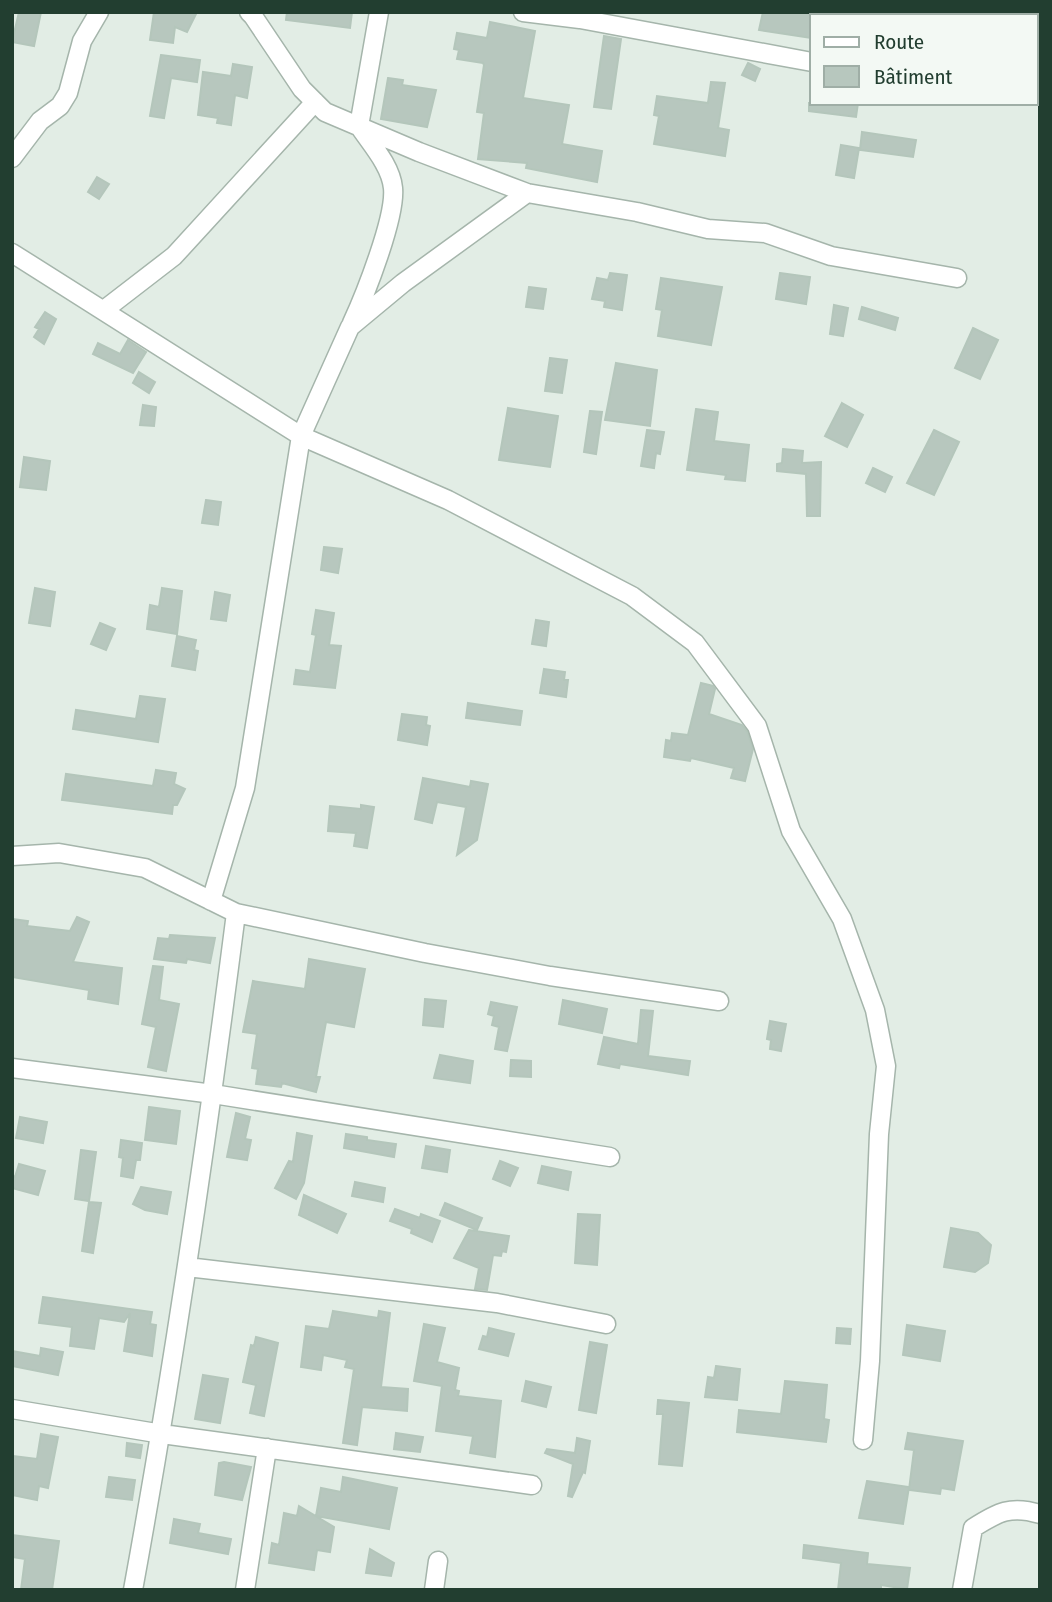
<svg xmlns="http://www.w3.org/2000/svg" width="1052" height="1602" viewBox="0 0 1052 1602" font-family="'Fira Sans Condensed',sans-serif">
<rect width="100%" height="100%" fill="#e2ede5"/>
<path fill="#b7c7be" stroke="#b4c6bb" stroke-width="2" d="M19,12H41L34,46L12,42Z
M154,12H197L187,32L175,27L173,43L150,40Z
M287,12H352L350,28L286,20Z
M763,12H812V38L759,30Z
M490,22L535,31L523,98L569,105L562,144L602,151L597,182L526,168L527,163L478,159L484,113L477,112L484,65L483,63L457,59L459,50L454,49L457,33L487,38Z
M604,36L621,39L611,109L594,107Z
M161,55L200,60L197,82L171,78L164,118L150,116Z
M748,63L760,69L755,81L742,75Z
M233,64L252,67L247,98L235,95L231,125L217,123L218,118L198,115L203,72L231,76Z
M388,78L403,80L402,85L436,90L427,127L381,119Z
M711,82L725,83L718,128L729,130L725,156L654,144L659,116L654,115L657,96L708,103Z
M809,103H858L856,117L809,111Z
M862,132L916,140L913,157L860,150Z
M841,145L859,148L854,178L836,175Z
M97,177L109,184L99,199L88,192Z
M610,273L627,275L622,310L604,307L605,301L592,299L597,278L608,280Z
M780,273L810,277L806,304L776,299Z
M661,278L722,287L711,345L658,336L662,310L656,309Z
M529,287L546,289L543,309L526,307Z
M834,305L848,308L843,336L830,334Z
M862,307L898,318L895,330L859,319Z
M45,312L56,319L44,344L34,337L39,329L35,327Z
M973,328L998,340L980,379L955,368Z
M128,340L146,352L133,373L93,354L98,343L120,354Z
M550,358L567,360L562,393L545,391Z
M616,363L657,370L650,426L605,420Z
M139,372L155,382L149,393L133,383Z
M842,403L863,415L847,447L825,436Z
M143,405L156,407L154,426L140,425Z
M508,408L558,416L550,467L499,460Z
M696,409L718,412L714,441L749,445L745,481L725,479L726,475L687,470Z
M590,411L602,412L596,454L584,452Z
M647,430L664,432L660,454L656,453L654,468L641,466Z
M934,430L959,442L934,495L907,483Z
M783,449L803,451L802,463L821,462L820,516H807L806,474L777,471V464L782,463Z
M24,457L50,461L46,490L20,487Z
M873,468L892,477L885,492L866,483Z
M206,500L221,502L218,525L202,523Z
M324,547L342,549L338,573L321,570Z
M35,588L55,592L50,626L29,623Z
M162,588L182,591L177,634L147,629L150,605L159,607Z
M215,592L230,595L226,621L211,619Z
M316,610L334,613L329,645L341,646L335,688L294,684L296,670L310,672L316,635L312,634Z
M536,620L549,622L546,646L532,644Z
M100,623L115,629L106,650L91,644Z
M177,636L196,640L194,650L198,651L195,670L172,666Z
M544,669L565,672L564,680H568L566,697L540,693Z
M701,683L713,686L715,689L709,714L742,725L747,731L753,749L745,781L731,778L734,768L691,758L690,761L664,757L666,740L671,741L672,733L688,735Z
M140,696L165,699L158,742L73,729L76,710L136,719Z
M468,703L522,711L520,725L466,718Z
M402,714L427,717L426,725L430,726L427,745L398,740Z
M156,770L176,773L174,784L185,789L177,805H173L172,814L62,800L66,774L153,786Z
M423,778L470,787L471,781L488,784L477,840L457,855L466,807L437,802L432,823L415,819Z
M361,805L374,807L367,848L354,846L356,833L328,831L330,806L361,809Z
M77,917L89,922L73,962L122,968L118,1004L88,999L89,990L12,977V919L28,921L27,926L70,931Z
M170,935L215,938L210,963L187,959L186,963L154,959L158,938L169,939Z
M309,959L365,969L354,1027L326,1022L316,1077H320L316,1092L282,1083L281,1087L256,1084L258,1069L252,1068L257,1034L243,1032L253,981L305,989Z
M153,966L163,967L159,1000L179,1004L166,1071L148,1067L156,1027L142,1024Z
M425,999L446,1001L443,1027L423,1025Z
M563,1000L607,1009L602,1033L559,1024Z
M491,1002L517,1007L507,1051L495,1049L499,1027L492,1025L494,1016L488,1014Z
M641,1010L653,1011L648,1056L690,1061L688,1075L620,1064L619,1068L598,1064L604,1037L638,1044Z
M770,1021L786,1024L781,1051L770,1049L771,1040L767,1039Z
M440,1055L473,1061L470,1083L434,1078Z
M511,1060L531,1061V1077L510,1076Z
M149,1107L180,1111L176,1144L145,1140Z
M236,1113L250,1117L245,1139L251,1140L247,1160L227,1157Z
M20,1117L47,1122L43,1143L16,1138Z
M297,1133L312,1136L304,1183L296,1199L275,1188L289,1161L293,1162Z
M346,1134L367,1137V1140L396,1144L394,1157L344,1148Z
M121,1140L142,1143L140,1160H136L133,1178L121,1176L123,1158L119,1157Z
M426,1146L450,1150L447,1172L422,1168Z
M81,1150L96,1152L89,1201L75,1199Z
M500,1161L518,1168L510,1186L493,1179Z
M19,1164L45,1171L38,1195L12,1188V1176L15,1177Z
M542,1166L571,1172L568,1190L538,1183Z
M355,1182L385,1188L383,1202L352,1196Z
M141,1187L171,1192L167,1214L145,1210L133,1204Z
M304,1195L346,1214L337,1233L299,1215Z
M89,1202L101,1203L93,1253L82,1251Z
M445,1203L482,1218L477,1230L440,1215Z
M395,1209L420,1218L421,1214L440,1221L432,1242L411,1233L412,1229L390,1221Z
M578,1214L600,1215L597,1265L575,1263Z
M951,1228L978,1233L991,1245L988,1263L975,1272L944,1267Z
M469,1230L509,1236L506,1252L502,1251L501,1256L493,1255L487,1290L475,1289L479,1268L454,1258Z
M43,1297L152,1312L150,1324L156,1325L152,1356L124,1351L130,1313L124,1322L99,1318L94,1349L70,1346L72,1327L39,1323Z
M333,1311L378,1318L379,1311L390,1313L381,1387L408,1389L407,1411L362,1407L357,1445L343,1443L354,1369L345,1367L347,1360L323,1355L321,1370L301,1367L306,1326L329,1329Z
M424,1324L445,1328L437,1362L459,1368L455,1390L459,1391L458,1396L501,1401L495,1457L470,1453L473,1436L436,1431L442,1386L414,1381Z
M907,1325L945,1331L940,1361L903,1355Z
M489,1328L514,1334L508,1356L479,1349L483,1336L487,1337Z
M837,1328L851,1329L850,1344L836,1343Z
M256,1337L278,1343L264,1416L250,1413L256,1385L243,1382L251,1345L254,1346Z
M590,1342L607,1345L596,1413L579,1410Z
M41,1348L63,1352L58,1375L12,1366V1351L40,1356Z
M716,1366L740,1369L737,1400L705,1397L708,1377L714,1378Z
M203,1375L228,1379L220,1423L195,1419Z
M526,1381L551,1387L546,1407L522,1401Z
M785,1381L827,1385L824,1419L829,1420L826,1442L737,1432L739,1410L781,1414Z
M658,1400L689,1403L682,1466L659,1464L663,1414H657Z
M396,1433L423,1437L420,1452L394,1449Z
M908,1433L963,1441L954,1490L941,1488L940,1494L909,1490L914,1450L905,1449Z
M41,1434L58,1437L48,1488L39,1486L37,1500L12,1495V1456L37,1459Z
M577,1438L590,1441L585,1473L583,1472L572,1497L568,1496L573,1464L545,1453L547,1449L575,1453Z
M127,1443L142,1445L140,1458L126,1456Z
M224,1462L251,1467L242,1500L215,1495L219,1463Z
M109,1477L135,1480L132,1500L106,1497Z
M343,1477L397,1488L389,1529L316,1516L321,1488L341,1492Z
M867,1481L909,1487L903,1524L859,1518Z
M299,1506L334,1527L330,1552L317,1550L314,1570L269,1563L272,1543L279,1545L284,1513L297,1516Z
M174,1519L200,1524L198,1533L231,1539L228,1554L170,1543Z
M12,1535L59,1541L52,1590H21L25,1559L12,1557Z
M804,1545L868,1553L867,1564L910,1568L907,1589L881,1585V1590H838L841,1563L803,1558Z
M370,1549L394,1563L391,1576L366,1573Z"/>
<g fill="none" stroke-linecap="round" stroke-linejoin="round">
<defs>
<path id="minor" d="M249,12L253,16L302,89L325,112L419,152L527,193L637,212L708,229L765,233L831,256L957,278
M523,12L580,19L812,62
M12,158L40,121L60,106L68,93L82,41L99,12
M12,253L301,436L448,500L632,596L695,643L757,726L791,831L842,919L875,1010L886,1066L879,1134L870,1361L863,1440
M104,310L174,256L315,102
M352,323C365,295 396,217 393,188C391,166 371,144 359,126L379,12
M12,856L59,853L145,868L236,913L425,953L550,976L719,1001
M211,901L245,788L301,436L350,327L403,283L527,193
M12,1068L213,1094L610,1157
M187,1267L497,1303L606,1324
M12,1409L162,1434L532,1485
M133,1590C174,1365 207,1140 236,913
M245,1590L267,1448
M434,1590L438,1561
M962,1590L973,1528C998,1512 1011,1505 1040,1514"/>
</defs>
<use href="#minor" stroke="#a5b5ab" stroke-width="21"/>
<use href="#minor" stroke="#fff" stroke-width="18"/>
</g>
<rect width="1052" height="1602" fill="none" stroke="#223e30" stroke-width="28"/>
<rect x="810" y="14" width="228" height="91" fill="#f3f9f4" stroke="#9faea6" stroke-width="2"/>
<rect x="824" y="37" width="35" height="10" fill="#ffffff" stroke="#9faea6" stroke-width="2"/>
<text x="874" y="49" font-size="21" fill="#223e30">Route</text>
<rect x="824" y="66" width="35" height="21" fill="#b7c7be" stroke="#9faea6" stroke-width="2"/>
<text x="874" y="84" font-size="21" fill="#223e30">Bâtiment</text>
</svg>
